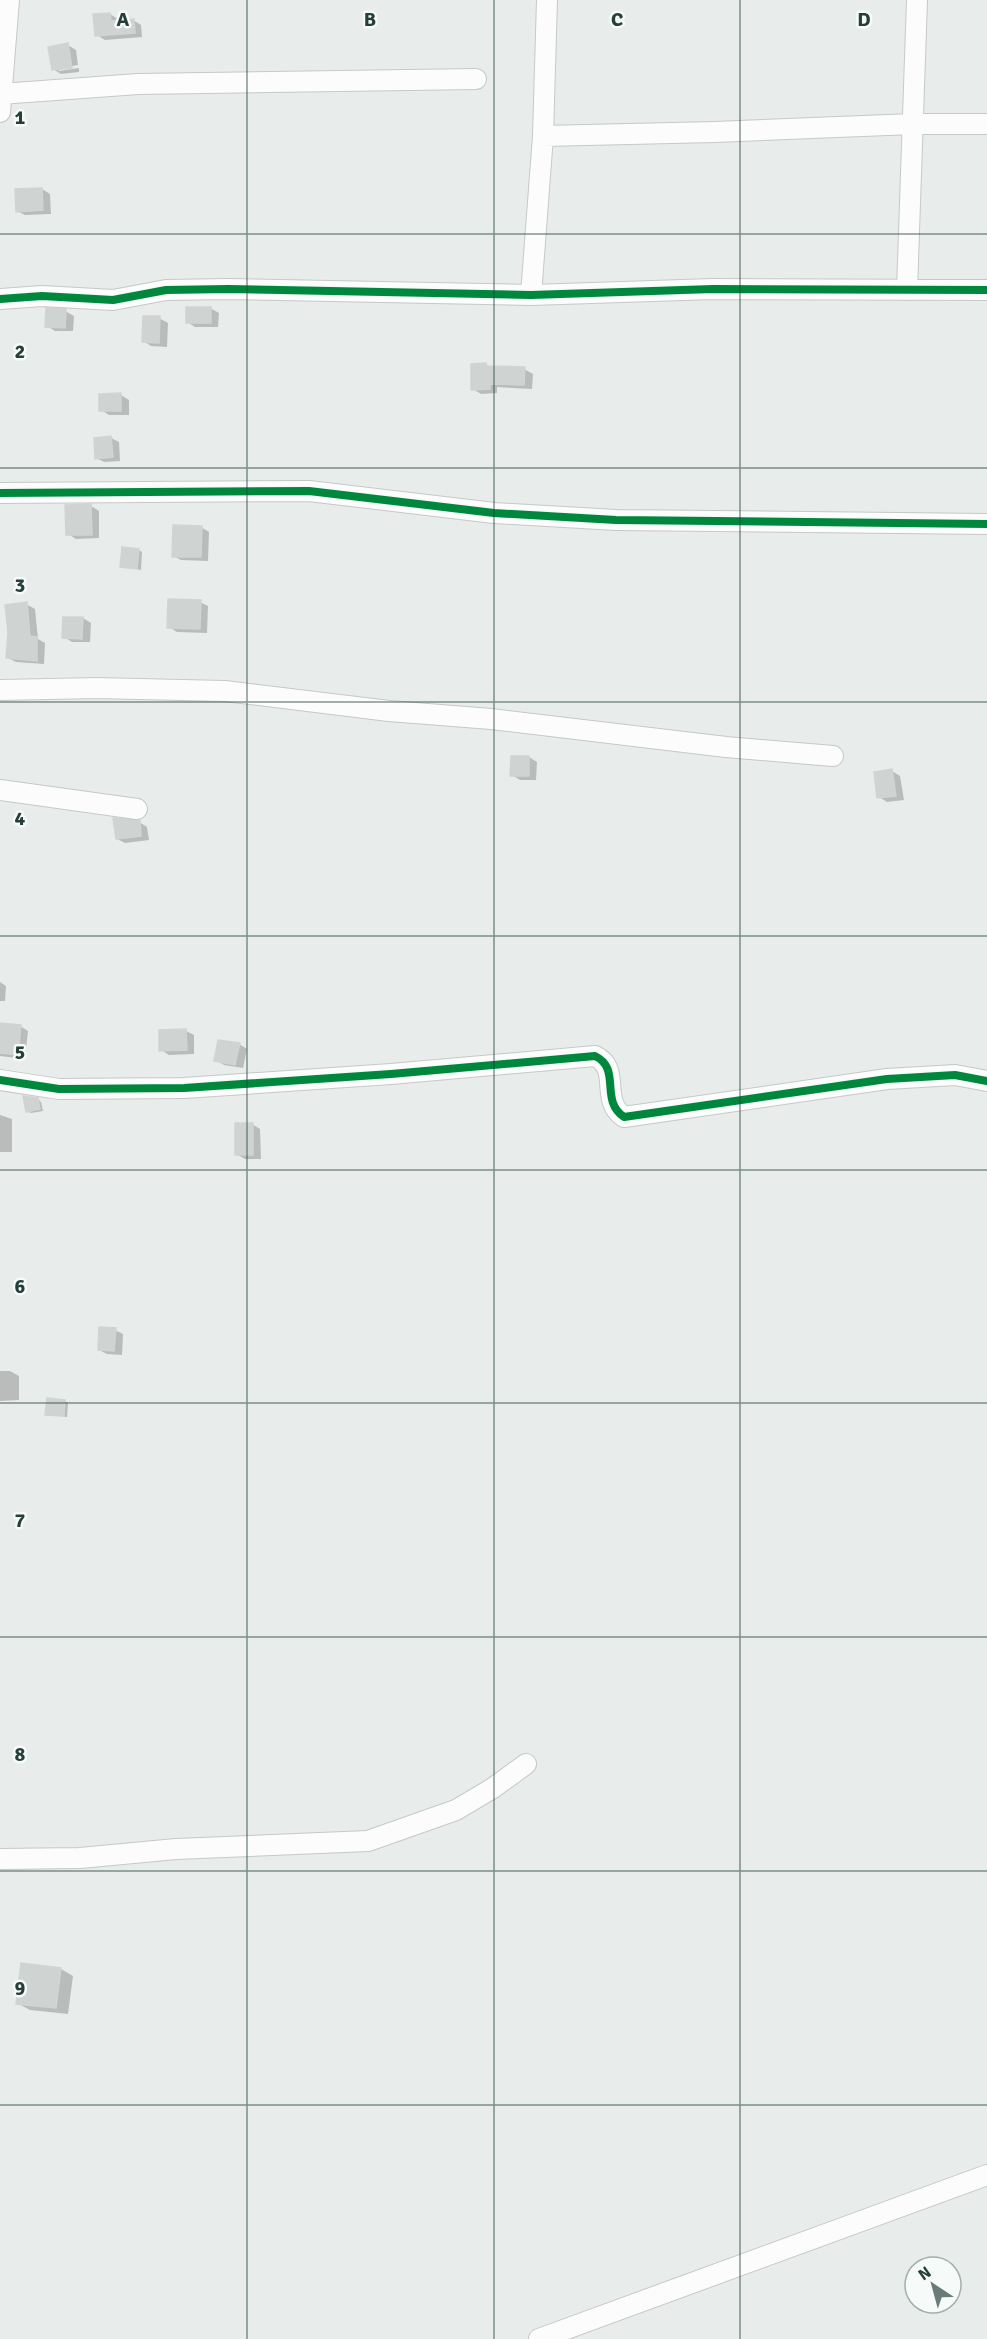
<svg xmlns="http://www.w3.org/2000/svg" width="987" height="2339" viewBox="0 0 987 2339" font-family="Signika,sans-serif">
<rect width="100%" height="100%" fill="#e8ecea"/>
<path fill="#0003" d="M110,14L118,19V22L133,20L141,25L142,37L105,40L97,35Z
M68,45L76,50L78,65L59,68V71L79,68V72L61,74L53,69Z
M42,189L50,194L51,214L25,215L17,211Z
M210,308L219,313L218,327H195L187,322Z
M65,311L74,316L73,331H55L47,326Z
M159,318L168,323L167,347L151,346L143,341Z
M486,365L491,368L524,369L533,374L532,389L497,387V393L481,394L473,389Z
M121,395L129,400V415H109L101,410Z
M111,438L119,442L120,461L104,462L96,458Z
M91,506L99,511V538L76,539L68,534Z
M201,527L209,532L208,561L181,560L173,556Z
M139,550L142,552L141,570L122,566Z
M200,602L208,606L207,633L177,632L169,627Z
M26,604L35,609L38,639L45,643L44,664L16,662L8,658Z
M83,618L91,623L90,642H72L64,637Z
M529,757L537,762L536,780H520L512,775Z
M892,771L900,776L904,800L887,802L879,797Z
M139,822L147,827L149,840L125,843L117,839Z
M0,982L6,986L5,1001H0Z
M0,1024L20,1026L28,1031L25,1059L0,1056Z
M186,1031L194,1035V1054L169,1055L161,1050Z
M239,1044L247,1049L243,1068L224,1065L216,1060Z
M38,1099L41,1102L43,1111L31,1113L27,1111Z
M0,1115L12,1119V1152H0Z
M252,1124L260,1129L261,1159H245L236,1154Z
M115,1330L123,1334L122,1355L107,1354L99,1350Z
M0,1371H10L19,1376V1400L0,1401Z
M65,1401L68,1403L67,1417L47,1414Z
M61,1969L73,1976L68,2014L30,2010L17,2003Z"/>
<path fill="#cfd3d2" stroke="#d0d5d3" stroke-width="1.5" d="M110,13L111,21L134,19L135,33L95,36L93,14Z
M68,43L72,68L52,70L48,47Z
M42,188L43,210L16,212L15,189Z
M186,307H211V323H186Z
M46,308L66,309L65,328L45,327Z
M143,316H160L159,343L142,342Z
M486,363L487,366L525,367L524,385L490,384V389L471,390V364Z
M121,393V411H99V394Z
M111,436L113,457L95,459L94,438Z
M91,504L92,535H66L65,505Z
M173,525L202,526L201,557H172Z
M122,547L139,549L137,569L120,567Z
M168,599L201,600L200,629L167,628Z
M27,602L30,636L37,637V661L6,658L8,633L5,605Z
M63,617H83L82,639L62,638Z
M511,756H529V776H510Z
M892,769L896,796L877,798L874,772Z
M113,818L140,820L141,836L116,839Z
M0,1023L21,1025L18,1055L0,1053Z
M186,1029L187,1050L159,1051V1030Z
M218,1040L240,1043L235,1065L214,1061Z
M23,1096L38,1098L40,1109L26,1112Z
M235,1123H253V1155H235Z
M99,1327L116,1328L114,1351L98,1350Z
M47,1398L65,1400L64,1416L45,1415Z
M21,1963L61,1968L56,2008L16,2004Z"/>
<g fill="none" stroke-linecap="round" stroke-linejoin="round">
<defs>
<path id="minor" d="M0,94L138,84L476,79
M0,112L9,0
M543,136L715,132L913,124H987
M907,290L917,0
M531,295L543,136L547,0
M0,299L42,296L113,300L166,290L228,289L531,295L713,289L987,290
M0,493L309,491L494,513L616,520L987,524
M0,690L97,688L225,691L389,711L491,719L726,747L833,756
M0,790L137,809
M0,1080L59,1089L184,1088L391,1074L595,1056C622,1069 599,1100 624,1117L887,1079L955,1075L987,1081
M0,1859L80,1858L176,1849L368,1841L456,1810L493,1788L526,1764
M539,2339L987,2175"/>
</defs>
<use href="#minor" stroke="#c5c9c7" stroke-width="22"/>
<use href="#minor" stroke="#fcfcfc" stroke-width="20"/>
<defs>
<path id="cycleway" d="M0,299L42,296L113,300L166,290L228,289L531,295L713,289L987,290
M0,493L309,491L494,513L616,520L987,524
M0,1080L59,1089L184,1088L391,1074L595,1056C622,1069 599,1100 624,1117L887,1079L955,1075L987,1081"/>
</defs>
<use href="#cycleway" stroke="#f6faf8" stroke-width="11"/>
<use href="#cycleway" stroke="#00873e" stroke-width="8"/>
</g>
<path fill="none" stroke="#253f3a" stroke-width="1.5" stroke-opacity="0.55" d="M247,0V2339M494,0V2339M740,0V2339M0,234H987M0,468H987M0,702H987M0,936H987M0,1170H987M0,1403H987M0,1637H987M0,1871H987M0,2105H987"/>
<g font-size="20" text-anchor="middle" font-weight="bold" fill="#253f3a" stroke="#f6faf8" stroke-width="5" stroke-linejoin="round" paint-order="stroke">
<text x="123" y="26">A</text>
<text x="370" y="26">B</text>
<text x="617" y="26">C</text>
<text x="864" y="26">D</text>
<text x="20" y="124">1</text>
<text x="20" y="358">2</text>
<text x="20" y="592">3</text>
<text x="20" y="825">4</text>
<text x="20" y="1059">5</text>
<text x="20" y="1293">6</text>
<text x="20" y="1527">7</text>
<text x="20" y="1761">8</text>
<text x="20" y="1995">9</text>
</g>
<g transform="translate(933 2285) rotate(324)"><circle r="28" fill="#f6faf8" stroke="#a2afac" stroke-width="1.5"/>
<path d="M0-4.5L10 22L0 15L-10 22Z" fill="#697c78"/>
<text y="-9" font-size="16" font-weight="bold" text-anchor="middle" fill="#253f3a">N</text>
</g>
</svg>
